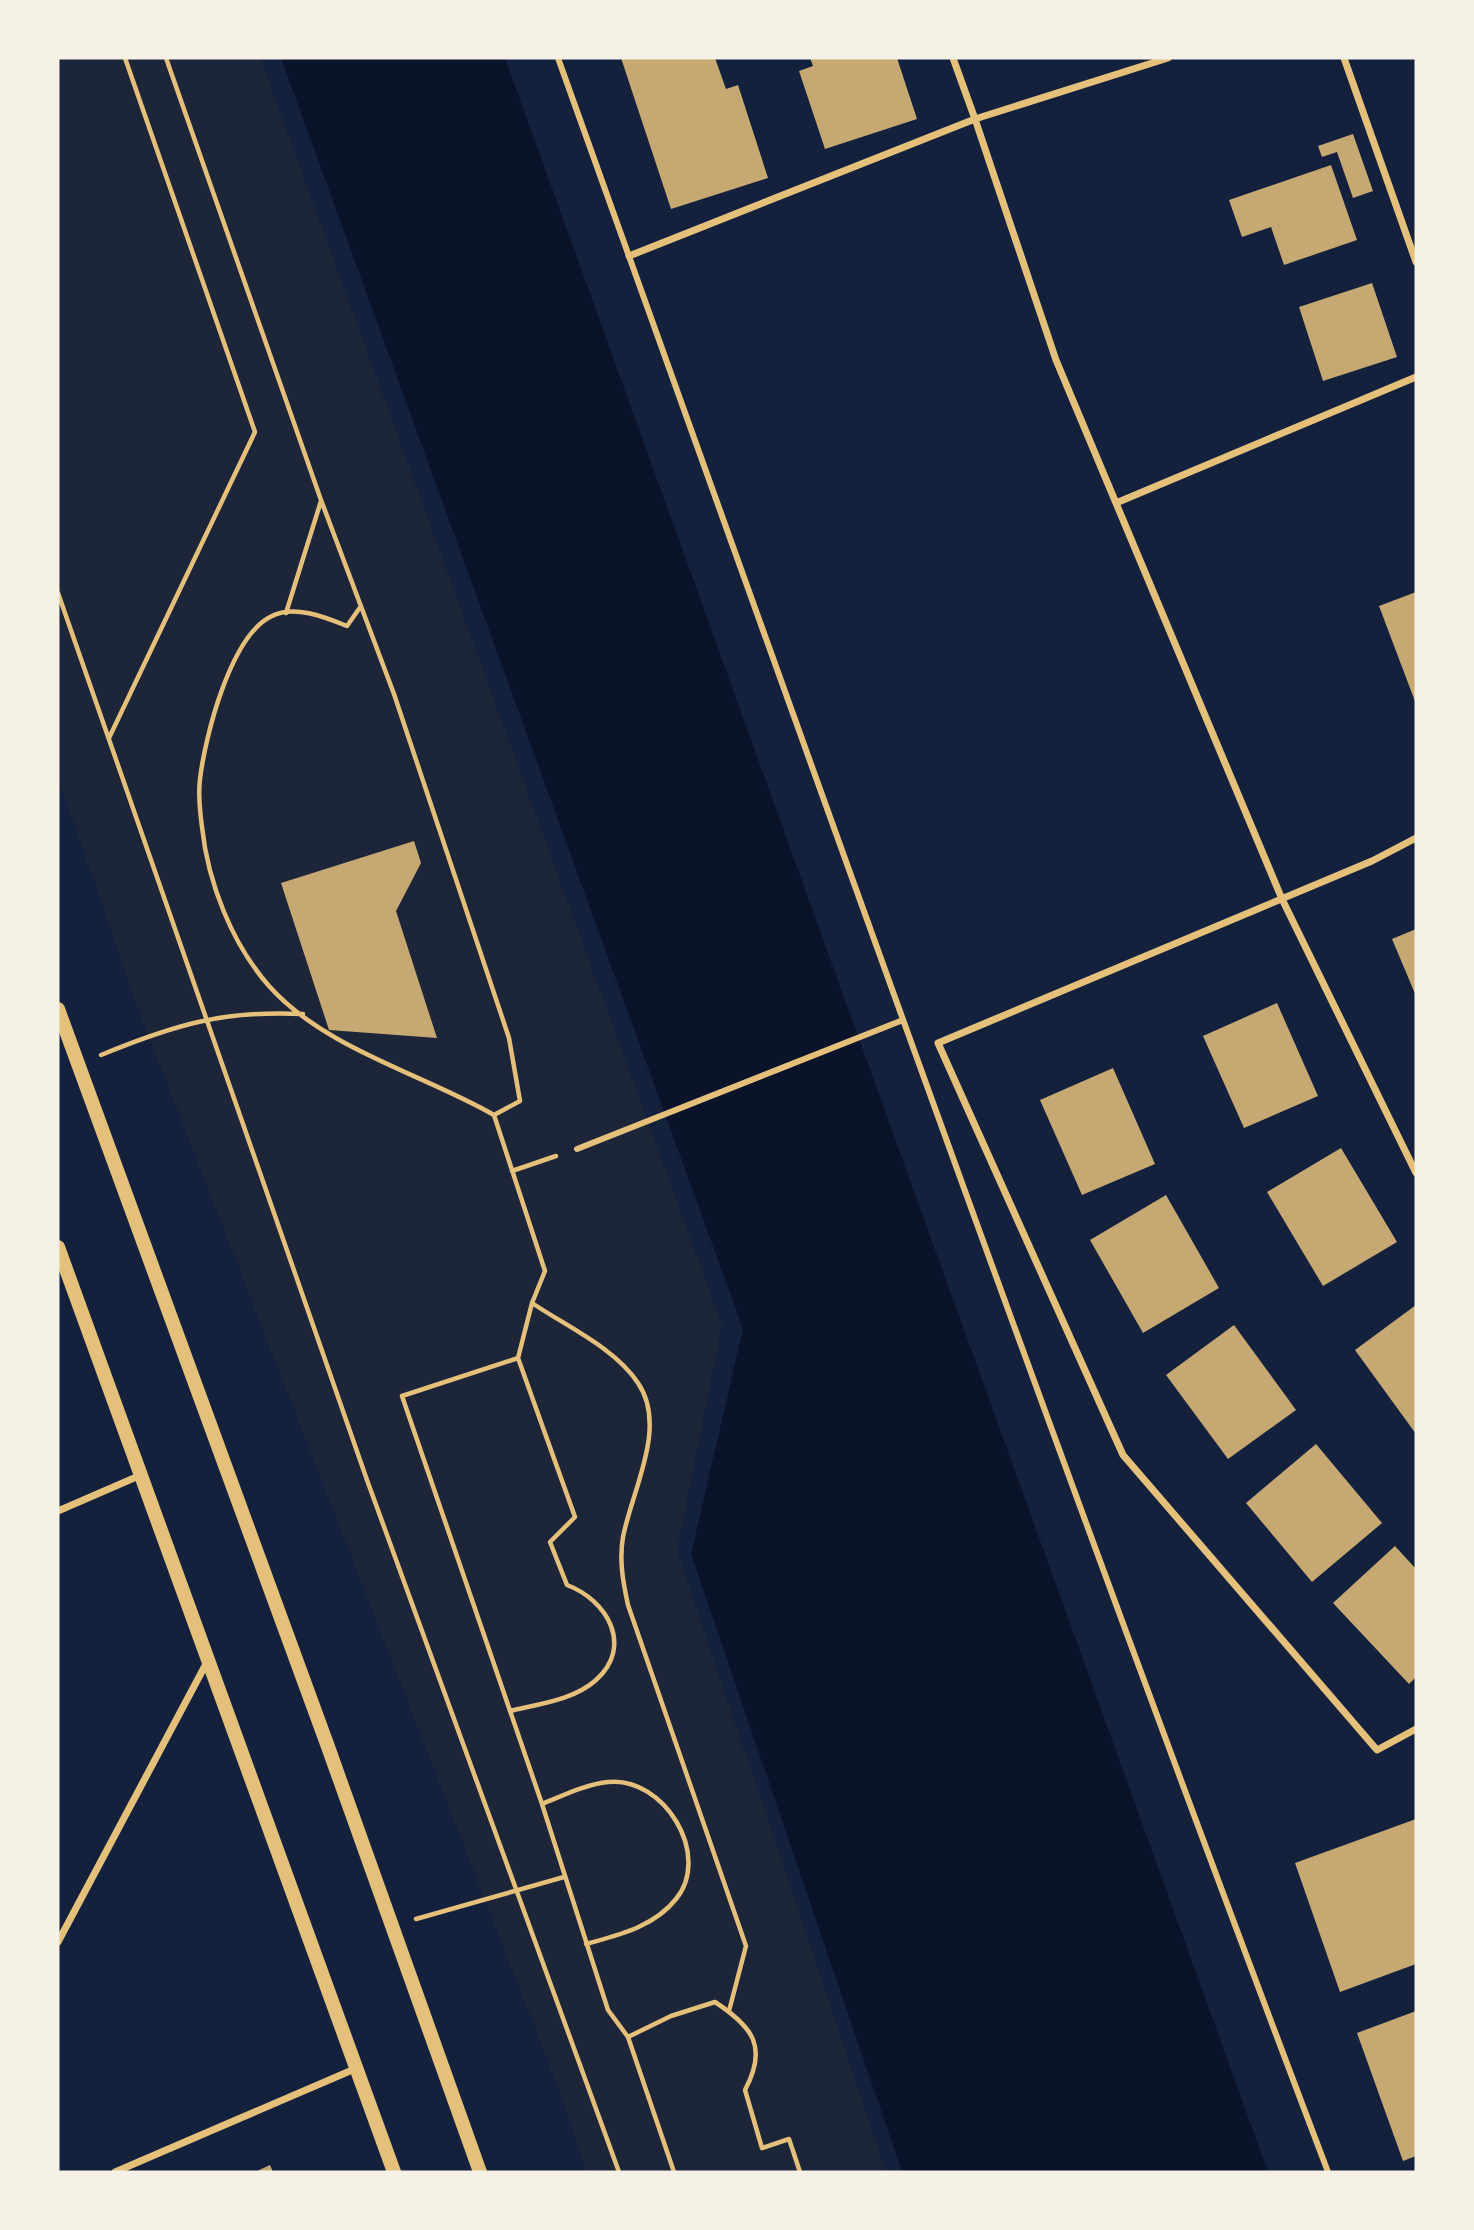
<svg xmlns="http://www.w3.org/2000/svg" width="1474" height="2230" viewBox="0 0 1474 2230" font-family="Karla,sans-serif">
<rect width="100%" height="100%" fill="#14213d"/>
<path fill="#1d2539" d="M58,58H260L722,1326L677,1551L886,2172H587L565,2105L139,1011L58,777Z"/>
<path fill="#0b132b" d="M281,58H505L1268,2172H902L691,1554L743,1329Z"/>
<path fill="#c6a872" d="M621,58H715L726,89L738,85L768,178L671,209Z
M810,58H897L917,119L825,149L799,71L813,66Z
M1353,134L1373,191L1353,198L1337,152L1322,157L1318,146Z
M1331,165L1357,240L1284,265L1271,227L1242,237L1229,200Z
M1372,283L1397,357L1323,381L1299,307Z
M1416,592V704L1379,606Z
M414,841L421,863L396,911L437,1038L329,1030L281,883Z
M1416,929V996L1392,939Z
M1277,1003L1318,1096L1244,1128L1203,1036Z
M1113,1068L1155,1164L1082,1195L1040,1100Z
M1341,1148L1397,1242L1323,1286L1267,1192Z
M1166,1195L1219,1288L1143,1333L1090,1240Z
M1416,1305V1434L1355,1350Z
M1234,1325L1296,1410L1228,1459L1166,1375Z
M1316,1444L1382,1523L1312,1582L1246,1503Z
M1395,1546L1416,1569V1677L1409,1684L1333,1603Z
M1416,1819V1964L1340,1992L1295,1863Z
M1416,2011V2156L1403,2161L1357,2033Z
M270,2165L273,2172H255Z"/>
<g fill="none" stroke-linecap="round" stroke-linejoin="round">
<path stroke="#e5c07b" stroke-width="4.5" d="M166,58L321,500L394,694L509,1038L520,1101L494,1115L545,1271L532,1303L518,1358
M58,593L367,1480L619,2172
M361,606L347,626C325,617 293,604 270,617C230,638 205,737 200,779C198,794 200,812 202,827C208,883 232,944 269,986C325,1049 423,1074 494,1115
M286,613L321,501
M109,738L255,432L125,58
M101,1055C174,1025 223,1010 303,1014
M512,1171L556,1156
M532,1303C566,1326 615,1348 638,1383C668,1427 632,1490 623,1537C619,1560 623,1582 628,1605L746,1946L729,2011
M510,1711C538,1704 574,1700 596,1680C634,1646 607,1600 567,1585L550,1542L575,1517L518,1358L402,1396L542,1804
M416,1919L564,1877
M586,1944C618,1935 654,1927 676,1899C712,1855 664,1776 608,1782C587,1784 562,1796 542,1804L608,2010L628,2037L674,2172
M628,2037L671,2016L715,2002C753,2027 768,2047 745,2090L762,2148L789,2139L800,2172"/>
<path stroke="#e5c07b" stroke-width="6" d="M558,58C811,764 1062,1471 1328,2172
M577,1149L903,1020"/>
<path stroke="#e5c07b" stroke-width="7" d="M953,58L975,119L1168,58
M1344,58L1416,262
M629,256L975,119L1056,360L1282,899L1416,1173
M1116,503L1416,377
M1416,838L1372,861L938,1043L1123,1455L1377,1750L1416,1729
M58,1511L141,1475
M58,1942L207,1662
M115,2172L357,2068"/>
<path stroke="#e5c07b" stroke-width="14" d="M58,1009L327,1744L480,2172
M58,1247L394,2172"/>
</g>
<rect width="1474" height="2230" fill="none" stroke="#f6f1e7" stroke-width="119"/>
</svg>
